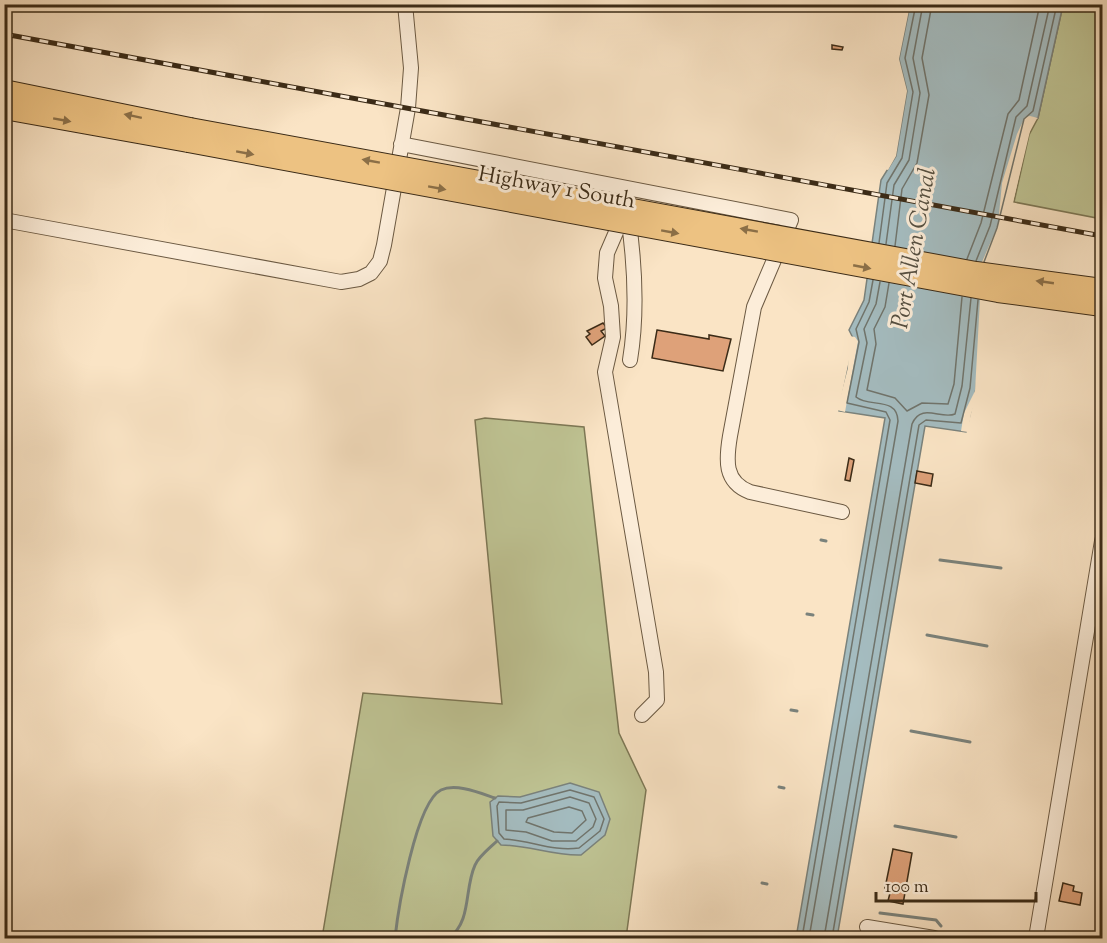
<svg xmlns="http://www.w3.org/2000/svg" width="1107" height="943" viewBox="0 0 1107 943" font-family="'Sorts Mill Goudy',serif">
<rect width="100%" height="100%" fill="#fae4c5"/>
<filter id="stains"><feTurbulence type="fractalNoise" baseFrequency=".00333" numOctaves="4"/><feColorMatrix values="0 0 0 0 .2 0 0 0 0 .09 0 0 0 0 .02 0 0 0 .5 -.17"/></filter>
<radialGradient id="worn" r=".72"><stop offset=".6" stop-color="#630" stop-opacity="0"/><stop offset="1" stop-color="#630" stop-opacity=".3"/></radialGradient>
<path fill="#bfc494" stroke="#7d7856" stroke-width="1.5" d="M1063,5H1102V219L1014,202L1029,135L1038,118Z
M485,418L584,427L619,733L646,790L626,938H322L363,693L502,704L475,420Z"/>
<path fill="#a4bcc0" stroke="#7a827c" stroke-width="1.5" d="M910,5H1063L1038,118L1029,120L988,268L976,389L966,432L925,426L837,938H796L885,418L839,411L854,340L849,330L864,300L881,180L896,156L907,91L899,59Z
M570,783L599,792L610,819L605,835L581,855C553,856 529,845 501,845L493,836L490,802L498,796L520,797Z"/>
<path fill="#fae4c5" d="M907,4L910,5L899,59L907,91L896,156L888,170L885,169L893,155L904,91L896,59Z
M1030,116L1038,118L1032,123L1006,231L991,269L979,390L971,414L968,432L961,431L964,413L975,391L982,262L998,225L1002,183L1017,134L1025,117Z
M849,336L855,337L858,341L845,412L837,410L848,368Z"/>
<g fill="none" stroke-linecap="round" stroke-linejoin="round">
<path stroke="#70746c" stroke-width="1.5" d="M879,243L887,183L902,158L913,92L905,58L916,4
M886,244L894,185L909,160L920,93L913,58L923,4
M895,246L902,189L917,163L929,95L922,58L932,4
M967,259L981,223L1008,114L1019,100L1040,4
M976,261L990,226L1016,117L1027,106L1050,4
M984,262L997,228L1024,119L1033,111L1057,4
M889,283L885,307L874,329L876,344L867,390L895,398L907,411L922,403L948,404L954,384L962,297
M570,790L594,797L604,819L600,831L579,848C553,852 530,840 504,839L499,833L497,806L499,802L521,803Z
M570,797L589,803L596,819L593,827L576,841H552L526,832L506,830V810H523Z
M569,807L582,811L586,820L572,833L554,832L526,822L528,818Z
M802,938L890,420L886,412L847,403L859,342L856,329L869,302L873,280
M809,938L898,421C897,396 869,408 856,397L867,343L864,329L876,304L880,282
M824,938L912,424C921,402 941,420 955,414L962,386L971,298
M832,938L919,425L926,420L961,423L970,388L978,300"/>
<path stroke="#7a827c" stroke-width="3" d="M821,540L826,541
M940,560L1001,568
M807,614L813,615
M927,635L987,646
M791,710L797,711
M911,731L970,742
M779,787L784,788
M895,826L956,837
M762,883L767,884
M880,913L936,920L941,926
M395,938C398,910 416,802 441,790C456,783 480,793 495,798
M449,938C472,921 464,889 475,865C479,856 490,848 497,841"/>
</g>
<path fill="#dea179" stroke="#3b2b17" stroke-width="1.5" d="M832,45L843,47L842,50L832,49Z
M603,323L607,328L601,331L605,336L592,345L586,337L590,334L587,331Z
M657,330L709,339V335L731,339L723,371L652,358Z
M849,458L854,460L850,481L845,480Z
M917,471L933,474L931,486L915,483Z
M893,849L912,853L903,904L888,901L891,889L885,888Z
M1063,883L1074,886L1073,891L1082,893L1080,905L1059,901Z"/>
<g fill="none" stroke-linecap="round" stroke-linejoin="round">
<defs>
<path id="minor" d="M401,144L791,220L754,307L730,436C726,460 724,482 750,492L842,512
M623,216L607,253L605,278L611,306L613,337L605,372L656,672L657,700L642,715
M628,216C635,264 638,311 630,360
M4,220L341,282L359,279L371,273L380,261L384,245L408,108L411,68L405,4
M867,927L934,938
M1036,938L1102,541"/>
<path id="highway" d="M4,90L190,128
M4,109L188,142"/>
</defs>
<use href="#minor" stroke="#6b5942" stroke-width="16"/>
<use href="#highway" stroke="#3b2b17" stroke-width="22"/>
<use href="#minor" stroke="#fcedd9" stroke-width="14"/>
<use href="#highway" stroke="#edc282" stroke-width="20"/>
<defs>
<path id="rail" d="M4,34L1102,236"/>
</defs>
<use href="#rail" stroke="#3b2b17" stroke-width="5"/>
<use href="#rail" stroke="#fcedd9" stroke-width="3" stroke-dasharray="9" stroke-linecap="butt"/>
<defs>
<path id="highway-bridge" d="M190,128L976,272L1102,289
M188,142L998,292L1102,306"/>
</defs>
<use href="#highway-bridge" stroke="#3b2b17" stroke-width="22" stroke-linecap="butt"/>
<use href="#highway-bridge" stroke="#edc282" stroke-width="20"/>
</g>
<defs><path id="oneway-solid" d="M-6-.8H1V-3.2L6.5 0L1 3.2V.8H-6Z" transform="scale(1.5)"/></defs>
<g fill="#8b6f47">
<use href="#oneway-solid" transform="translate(133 116) rotate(-168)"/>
<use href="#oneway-solid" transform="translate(62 120) rotate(10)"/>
<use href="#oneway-solid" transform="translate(245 153) rotate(10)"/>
<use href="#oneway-solid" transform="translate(371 161) rotate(-170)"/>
<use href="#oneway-solid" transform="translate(437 188) rotate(10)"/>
<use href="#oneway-solid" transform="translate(749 230) rotate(-170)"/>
<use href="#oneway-solid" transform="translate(670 232) rotate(10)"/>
<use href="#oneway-solid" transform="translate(862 267) rotate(11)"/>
<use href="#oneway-solid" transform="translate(1045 282) rotate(-172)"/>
</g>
<g text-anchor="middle" stroke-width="6" stroke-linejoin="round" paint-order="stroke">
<g font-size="22" fill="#3b2b17" stroke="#fcedd9">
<text transform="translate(557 186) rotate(10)" y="8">Highway 1 South</text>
</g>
<g font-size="24" font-style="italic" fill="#554f41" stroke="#fcedd9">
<text transform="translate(913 248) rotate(-80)" y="8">Port Allen Canal</text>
</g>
</g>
<rect width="1107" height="943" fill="none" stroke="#fae4c5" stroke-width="24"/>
<rect x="6" y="6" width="1095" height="931" fill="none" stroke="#3b2b17" stroke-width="3"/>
<rect x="12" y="12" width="1083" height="919" fill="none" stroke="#3b2b17" stroke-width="1.5"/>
<path d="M876 892v9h160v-9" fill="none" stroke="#3b2b17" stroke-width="3"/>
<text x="885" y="892" font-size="18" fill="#3b2b17" stroke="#fcedd9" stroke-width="4.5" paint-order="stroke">100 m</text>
<rect width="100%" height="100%" filter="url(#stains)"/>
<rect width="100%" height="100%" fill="url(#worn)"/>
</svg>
